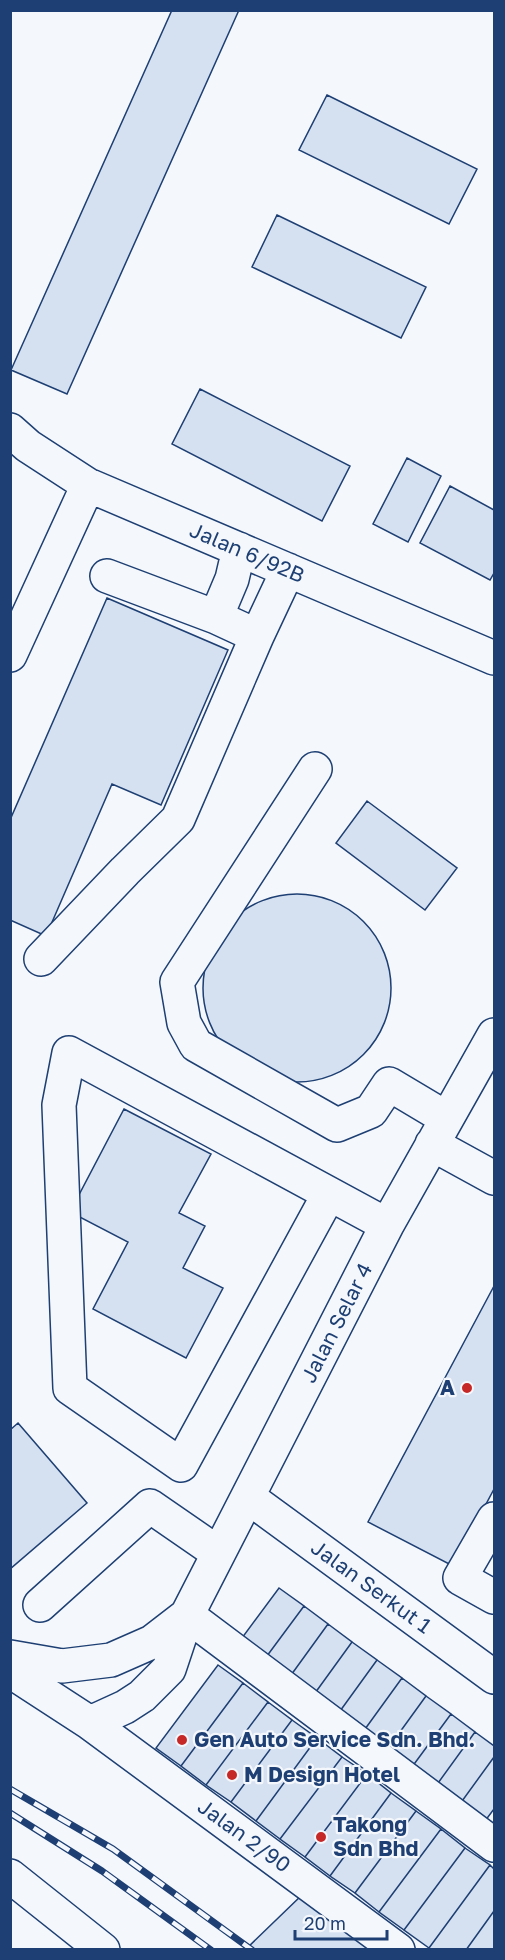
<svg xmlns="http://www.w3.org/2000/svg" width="505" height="1960" viewBox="0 0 505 1960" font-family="'Golos Text',sans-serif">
<rect width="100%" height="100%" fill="#f4f7fb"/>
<path fill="#d5e0f0" stroke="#1d3f73" stroke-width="1.5" d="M172,10H239L67,394L11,370Z
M327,95L477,169L449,224L299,150Z
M277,215L426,287L401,338L252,267Z
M200,389L350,466L322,521L172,444Z
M407,458L441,476L408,542L373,524Z
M450,486L494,510V573L490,580L420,543Z
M107,598L228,650L161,805L112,784L46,936L10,920V820Z
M367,801L457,868L425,910L336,843Z
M203 988a94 94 0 1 1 188 0a94 94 0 1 1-188 0Z
M124,1109L211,1154L179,1213L205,1226L183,1268L223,1288L186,1358L93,1309L128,1242L70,1212Z
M494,1286V1489L453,1566L368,1522Z
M18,1423L87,1503L10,1569V1430Z
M279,1588L304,1606L261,1664L236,1646Z
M304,1606L328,1624L286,1682L261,1664Z
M328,1624L352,1642L310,1700L286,1682Z
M352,1642L377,1660L335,1718L310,1700Z
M377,1660L402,1678L360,1736L335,1718Z
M218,1665L243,1683L181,1766L156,1748Z
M402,1678L426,1696L384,1754L360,1736Z
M243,1683L268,1702L206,1785L181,1766Z
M426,1696L451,1714L409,1771L384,1754Z
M268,1702L292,1720L231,1802L206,1785Z
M451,1714L475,1732L433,1790L409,1771Z
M292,1720L317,1738L256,1821L231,1802Z
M475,1732L494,1746V1757L457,1808L433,1790Z
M317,1738L342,1757L280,1839L256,1821Z
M342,1757L367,1774L305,1857L280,1839Z
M494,1757V1809L482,1825L457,1808Z
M367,1774L391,1793L330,1876L305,1857Z
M391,1793L416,1811L355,1893L330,1876Z
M416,1811L441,1829L379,1912L355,1893Z
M441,1829L465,1848L404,1930L379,1912Z
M465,1848L490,1865L429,1948L404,1930Z
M490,1865L494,1869V1911L466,1950H430L429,1948Z
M303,1894L378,1950H245Z
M494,1911V1950H466Z"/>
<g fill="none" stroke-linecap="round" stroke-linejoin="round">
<defs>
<path id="minor" d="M10,430L28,446L88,485L494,658
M107,576L216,617L257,636
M216,617L232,579L239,549
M10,655L88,485
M315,769L177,982L184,1023L196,1045L337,1125L371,1111L389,1084L446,1118
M41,959L125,871L178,819L257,636L288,570
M432,1144L494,1178
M329,1194L181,1465L70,1388L59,1105L69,1053L387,1225
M248,1497L494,1677
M494,1519L460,1578L494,1597
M40,1605L150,1506L218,1553
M187,1615L494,1845
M10,1657L62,1666L111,1660L152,1642L187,1615
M10,1671L90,1723L398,1950
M90,1723L125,1707L142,1696L169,1669L187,1615L387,1225L494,1035"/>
<path id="highway" d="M10,1876L103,1950"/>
</defs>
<use href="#minor" stroke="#1d3f73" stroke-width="36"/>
<use href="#highway" stroke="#1d3f73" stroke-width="36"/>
<use href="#minor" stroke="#f4f7fb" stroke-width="33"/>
<use href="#highway" stroke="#f4f7fb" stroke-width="33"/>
<defs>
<path id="rail" d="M10,1789L113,1849L252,1950
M10,1813L102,1871L211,1950"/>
</defs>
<use href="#rail" stroke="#1d3f73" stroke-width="7"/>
<use href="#rail" stroke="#f4f7fb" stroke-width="4.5" stroke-dasharray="14" stroke-linecap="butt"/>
</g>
<g fill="#c62828" stroke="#f4f7fb" stroke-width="2">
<circle cx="467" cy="1388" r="6"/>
<circle cx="182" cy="1740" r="6"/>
<circle cx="232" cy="1775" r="6"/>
<circle cx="321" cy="1837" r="6"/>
</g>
<g text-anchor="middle" stroke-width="4.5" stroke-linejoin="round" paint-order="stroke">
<g font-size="21" fill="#1d3f73" stroke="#f4f7fb">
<text transform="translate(247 553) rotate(23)" y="7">Jalan 6/92B</text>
<text transform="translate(337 1323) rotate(-63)" y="7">Jalan Selar 4</text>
<text transform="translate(371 1587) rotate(36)" y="7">Jalan Serkut 1</text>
<text transform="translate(244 1836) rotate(36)" y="7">Jalan 2/90</text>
</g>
<g font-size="21" font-weight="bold" fill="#1d3f73" stroke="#f4f7fb" text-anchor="start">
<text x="455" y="1395" text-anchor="end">A</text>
<text x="194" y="1747">Gen Auto Service Sdn. Bhd.</text>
<text x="244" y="1782">M Design Hotel</text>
<text x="333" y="1832">Takong<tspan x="333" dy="24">Sdn Bhd</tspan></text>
</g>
</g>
<rect width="505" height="1960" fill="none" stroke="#1d3f73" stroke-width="24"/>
<path d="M295 1930v9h92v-9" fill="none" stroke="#1d3f73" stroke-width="3"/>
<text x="304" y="1930" font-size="18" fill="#1d3f73" stroke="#f4f7fb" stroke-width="4.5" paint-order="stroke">20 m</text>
</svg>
